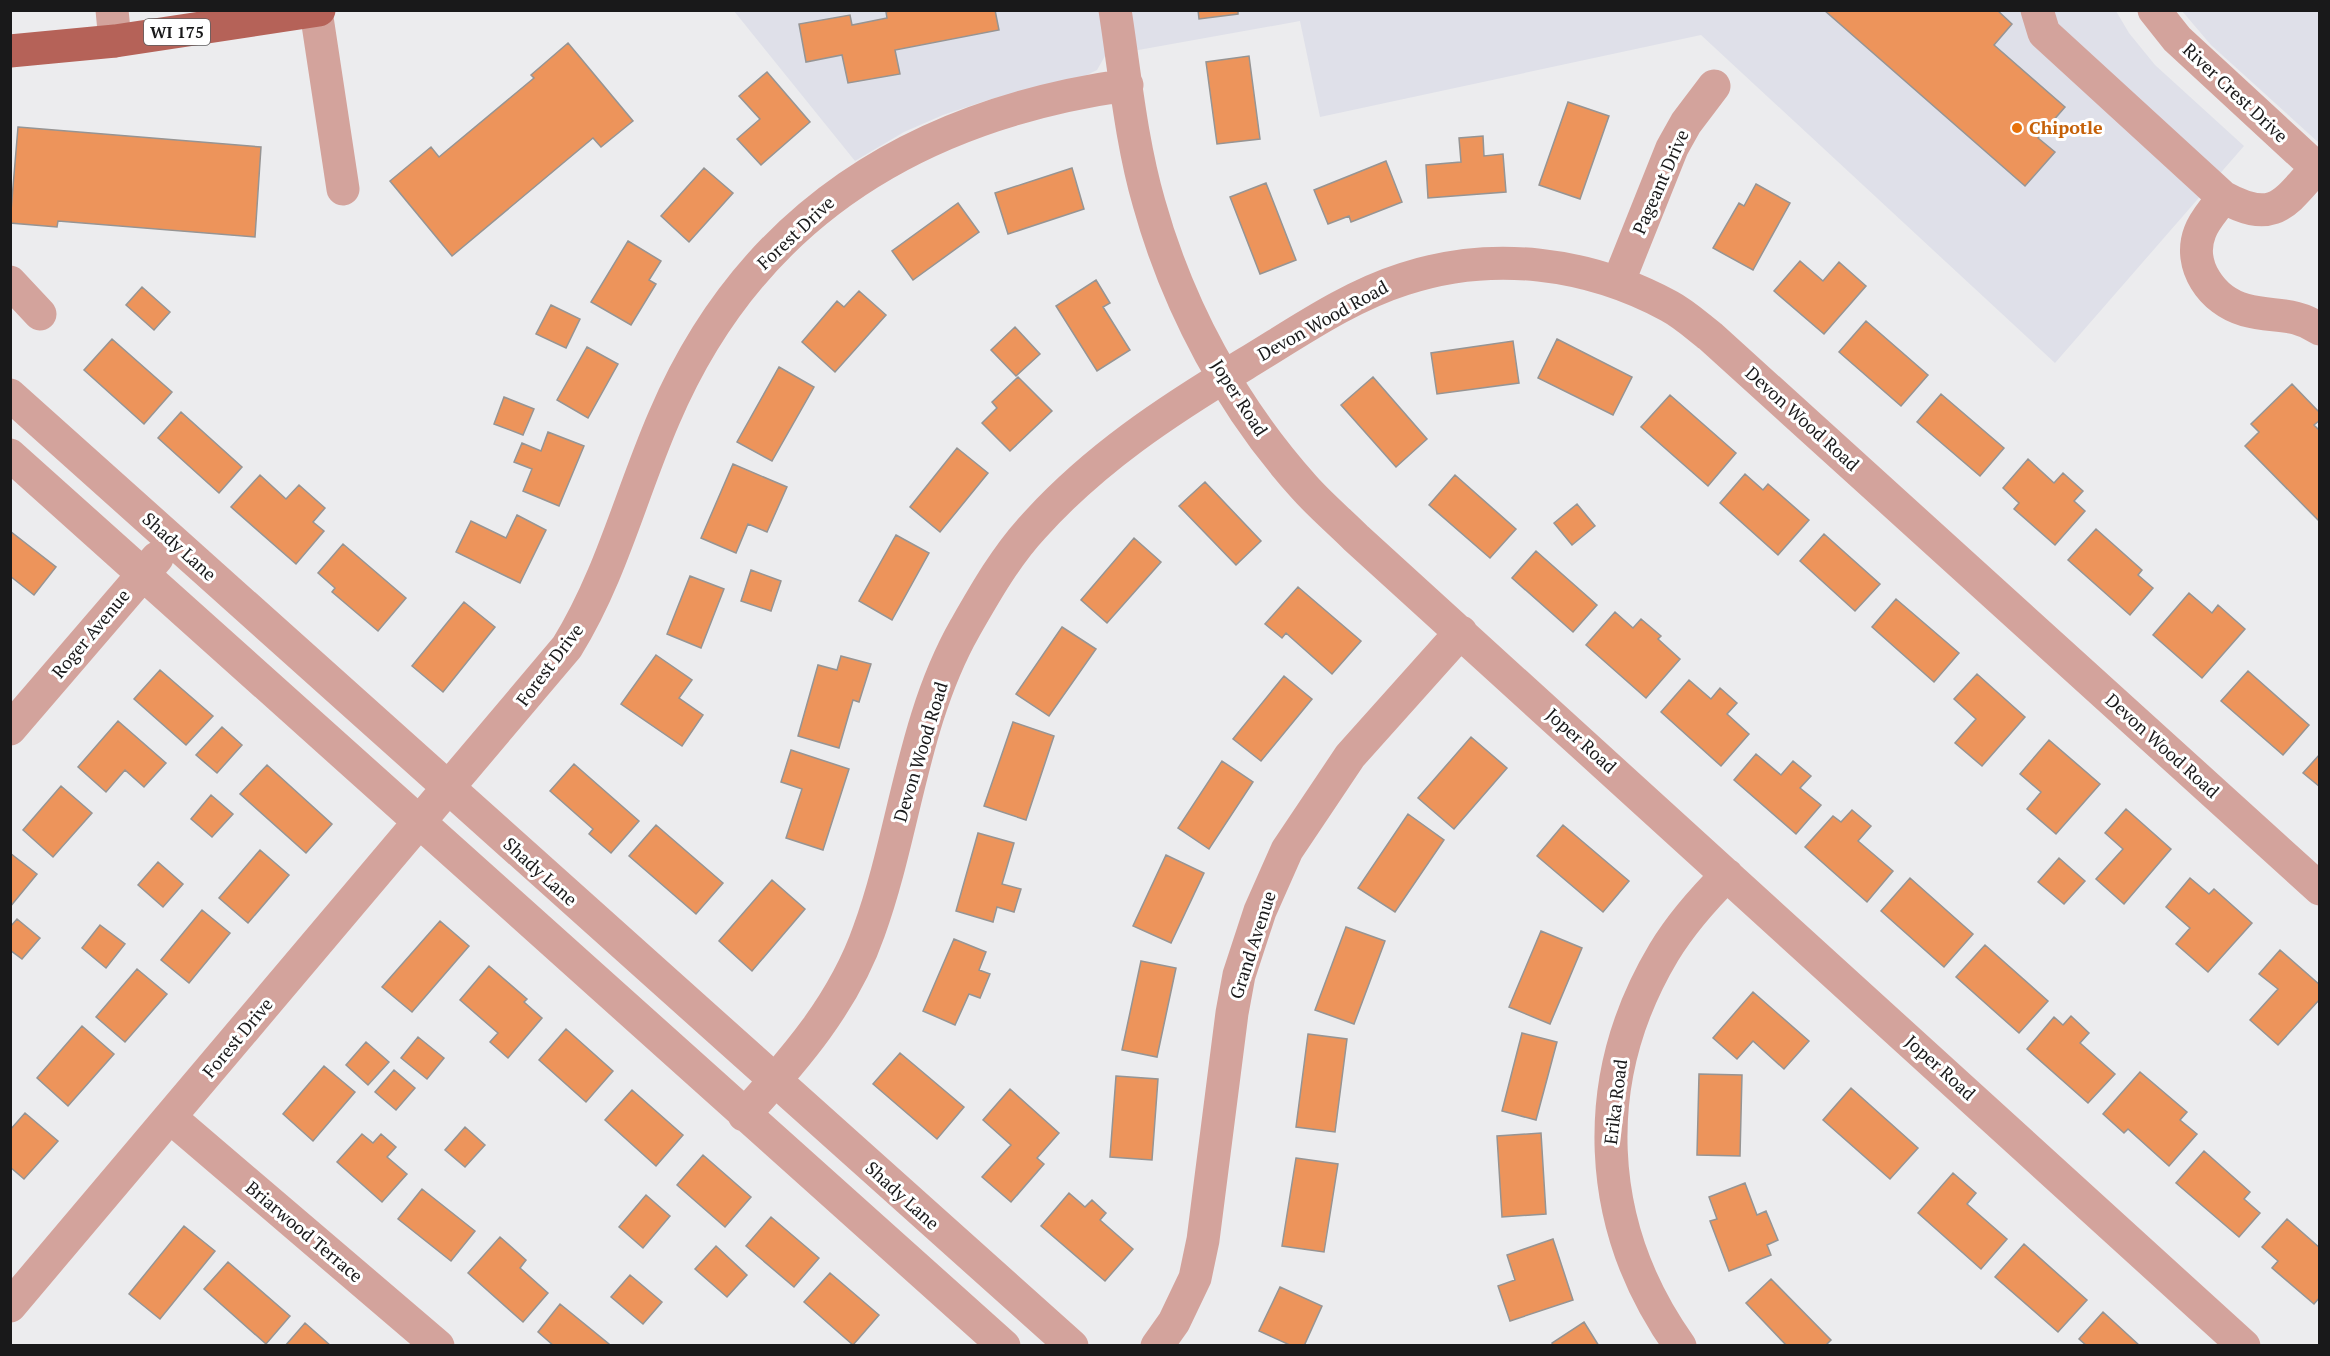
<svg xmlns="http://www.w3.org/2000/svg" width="2330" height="1356" viewBox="0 0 2330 1356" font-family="'PT Serif',serif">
<rect width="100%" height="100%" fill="#ececee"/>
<path fill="#dfe0e9" d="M734,11H2116L2129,33L2155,65L2244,146L2055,363L1701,35L1320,117L1300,21L1105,56L1097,70L1083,77L991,99L943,115L904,132L855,161Z
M2182,11H2319V143L2211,45Z"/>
<path fill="#ed945b" stroke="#969493" stroke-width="1.5" d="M892,10H995L999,30L895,50L900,74L848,83L842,55L806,62L799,24L850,15L852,25L887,18L886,12Z
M1198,10H1238V14L1199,19Z
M1824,10H1997L2012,24L1994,45L2065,107L2038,138L2055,152L2025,186Z
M568,43L633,121L601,147L593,138L452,256L390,181L431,147L439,157L534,78L531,75Z
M1249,56L1260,139L1217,144L1206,62Z
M767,72L810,122L761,165L737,139L760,119L739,96Z
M1568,102L1609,116L1580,199L1539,185Z
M18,127L261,147L255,237L58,221L57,227L10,223Z
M1483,136L1484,156L1503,154L1506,192L1428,198L1426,165L1461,162L1459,138Z
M1386,161L1402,202L1351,222L1349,216L1328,224L1314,190Z
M704,168L733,193L689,242L661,216Z
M1072,168L1084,209L1008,234L995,193Z
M1266,183L1296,260L1260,274L1230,197Z
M1756,184L1790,203L1753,270L1713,248L1739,203L1744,206Z
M958,203L979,232L913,280L892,251Z
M628,241L661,261L649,280L656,284L631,325L591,302Z
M1800,261L1823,281L1839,262L1866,286L1824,334L1774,291Z
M1096,280L1110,303L1103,307L1130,350L1097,371L1056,306Z
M142,287L170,312L154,330L126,305Z
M859,291L886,315L835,372L802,342L837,301L844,307Z
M551,305L580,319L566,348L536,334Z
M1866,321L1928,375L1901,406L1839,352Z
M1015,327L1040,354L1016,376L991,350Z
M112,339L172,392L144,424L84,370Z
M1557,339L1632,377L1613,415L1538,378Z
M1513,341L1519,383L1437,394L1431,353Z
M587,347L618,364L588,418L557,400Z
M779,367L814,387L772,461L737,442Z
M1018,377L1052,411L1010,451L982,423L997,408L992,402Z
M1373,377L1427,439L1396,467L1341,405Z
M2292,384L2320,413V420L2314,425L2320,431V522L2245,446L2259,432L2251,424Z
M1941,394L2004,448L1980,476L1917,422Z
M1670,395L1736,453L1708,486L1641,427Z
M504,397L534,409L523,435L494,424Z
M181,412L242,467L219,493L158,438Z
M548,432L584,446L559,506L523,491L532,469L514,462L522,443L541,451Z
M957,448L988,473L940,532L910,507Z
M2028,459L2054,483L2063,473L2083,491L2074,501L2085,511L2055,545L2014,509L2019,503L2003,488Z
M733,464L787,487L767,532L748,524L736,553L701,538Z
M1745,474L1763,490L1768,484L1809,520L1778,555L1720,503Z
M260,475L286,499L299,485L325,508L313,522L324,531L296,564L231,507Z
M1455,475L1516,529L1490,558L1429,505Z
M1205,482L1261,541L1236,565L1179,506Z
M1577,504L1595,526L1572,545L1554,523Z
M517,515L546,530L520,583L456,552L471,521L506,538Z
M2096,529L2142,570L2138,575L2153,588L2130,615L2068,560Z
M10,531L56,567L34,595L10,576Z
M1824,534L1880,584L1855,611L1800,561Z
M896,535L929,553L892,620L859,601Z
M1134,538L1161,562L1107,623L1081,600Z
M343,544L406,598L378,631L332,592L335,588L318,573Z
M1536,551L1597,605L1573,632L1512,578Z
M751,570L781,581L771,611L741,601Z
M690,576L724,589L701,648L667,634Z
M1298,587L1361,641L1332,674L1286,633L1282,638L1265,624Z
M2189,593L2212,613L2218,605L2245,629L2202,678L2153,635Z
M1896,599L1959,653L1934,682L1872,627Z
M464,602L495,627L443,692L412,666Z
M1615,612L1633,628L1641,619L1661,636L1658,639L1680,659L1646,698L1586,645Z
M1062,627L1096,649L1049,716L1016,694Z
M656,655L692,680L679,698L703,715L682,746L621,704Z
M841,656L871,664L859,702L853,700L839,748L798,736L818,665L837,670Z
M160,670L213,716L186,745L134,699Z
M2248,671L2309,725L2283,755L2221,701Z
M1977,674L2025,717L1982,766L1955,743L1976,719L1954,699Z
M1284,676L1312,699L1261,761L1233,739Z
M1689,680L1711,699L1720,688L1737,703L1727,714L1749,734L1721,766L1661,712Z
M118,721L166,763L144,787L125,770L106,792L78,767Z
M1013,722L1054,736L1026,820L984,806Z
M222,727L242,745L217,773L196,755Z
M1471,737L1507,768L1454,829L1418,798Z
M2049,740L2100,784L2056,834L2027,809L2041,792L2020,774Z
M791,750L849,769L823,850L786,838L802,789L781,782Z
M1756,754L1781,775L1793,761L1811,776L1800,788L1821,805L1796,834L1734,780Z
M2320,754V787L2303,773Z
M1222,761L1253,782L1209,849L1178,828Z
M574,764L639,821L611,853L589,834L593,829L550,791Z
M267,765L332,824L306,853L240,794Z
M61,786L92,813L53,857L23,830Z
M211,795L233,814L212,837L191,819Z
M2126,809L2171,849L2124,904L2096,879L2123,849L2105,833Z
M1852,810L1871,826L1858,841L1893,871L1867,902L1805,847L1833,816L1841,822Z
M1408,814L1444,840L1395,912L1358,888Z
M656,825L723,883L696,914L629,856Z
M1563,825L1629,881L1603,912L1537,856Z
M978,833L1014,843L1002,884L1021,889L1014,912L997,907L993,922L956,911Z
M260,850L289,875L248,923L219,898Z
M10,853L37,874L10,907Z
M1166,855L1204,873L1171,943L1133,926Z
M2059,858L2085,881L2064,904L2038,882Z
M158,862L183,884L163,907L138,885Z
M1910,878L1973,934L1944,967L1881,911Z
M2190,878L2209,894L2214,889L2252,923L2208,972L2176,944L2190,928L2166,907Z
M772,880L805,909L752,971L719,941Z
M202,910L230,933L189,983L161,960Z
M17,919L40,938L22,959L10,950V927Z
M440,921L469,946L412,1012L382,987Z
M100,925L125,944L106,968L82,948Z
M1346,927L1385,941L1354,1024L1315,1010Z
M1541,931L1582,948L1550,1024L1509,1007Z
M954,939L986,952L979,970L990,974L980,998L969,994L955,1025L923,1011Z
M1985,945L2048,1001L2019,1033L1956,977Z
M2280,950L2320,985V999L2278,1045L2250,1020L2278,989L2259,974Z
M1141,961L1176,968L1157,1057L1122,1050Z
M489,966L527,999L524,1002L542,1018L508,1058L490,1042L498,1033L460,1000Z
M137,969L167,994L125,1042L96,1017Z
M1753,992L1809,1041L1784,1069L1753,1041L1737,1059L1713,1038Z
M2071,1016L2089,1033L2080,1043L2115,1074L2088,1103L2027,1049L2054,1017L2063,1025Z
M82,1026L114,1054L68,1106L37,1078Z
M566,1029L613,1071L586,1102L539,1060Z
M1522,1033L1557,1042L1536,1120L1502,1111Z
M1308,1034L1347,1039L1335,1132L1296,1127Z
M418,1037L444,1058L427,1079L401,1058Z
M366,1042L389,1062L368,1085L346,1065Z
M900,1053L964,1107L937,1139L873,1084Z
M324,1066L355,1092L313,1141L283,1114Z
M394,1070L415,1088L396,1110L375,1092Z
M2140,1072L2187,1112L2180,1120L2197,1134L2169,1166L2128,1129L2124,1133L2103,1114Z
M1699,1074L1742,1075L1740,1156L1697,1155Z
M1116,1076L1158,1079L1152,1160L1110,1157Z
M1851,1088L1918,1148L1890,1179L1823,1120Z
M1010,1089L1059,1133L1037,1158L1044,1164L1011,1202L982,1177L1011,1145L983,1120Z
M632,1090L683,1135L656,1166L605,1120Z
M25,1113L58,1141L24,1179L10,1167V1130Z
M465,1127L485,1145L465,1167L445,1150Z
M1541,1133L1546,1214L1502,1217L1497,1136Z
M362,1134L373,1143L381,1134L396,1147L387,1157L407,1174L382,1202L337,1162Z
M2204,1151L2250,1192L2244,1199L2260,1213L2239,1237L2176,1183Z
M703,1155L751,1197L725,1227L677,1185Z
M1296,1158L1338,1164L1324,1252L1282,1246Z
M1953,1173L1976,1193L1967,1204L2007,1239L1981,1269L1918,1213Z
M1745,1183L1757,1215L1766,1211L1778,1240L1767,1245L1771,1255L1729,1271L1710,1221L1717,1219L1709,1197Z
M422,1189L475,1231L451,1261L398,1219Z
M1069,1193L1085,1207L1092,1200L1106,1213L1100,1220L1133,1249L1105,1281L1041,1226Z
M646,1195L670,1216L643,1248L619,1227Z
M771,1217L819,1258L794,1287L746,1246Z
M2287,1219L2320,1248V1297L2314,1304L2272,1268L2278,1261L2262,1247Z
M184,1226L215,1251L160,1319L129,1294Z
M500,1237L526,1260L520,1268L548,1293L523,1322L468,1273Z
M1553,1239L1573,1300L1510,1321L1498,1286L1515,1280L1507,1255Z
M2024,1244L2087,1300L2058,1332L1995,1277Z
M716,1246L747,1275L727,1297L695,1269Z
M228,1262L290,1316L266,1344L204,1289Z
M830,1273L879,1315L853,1345L804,1302Z
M630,1275L662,1302L643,1324L611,1297Z
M1771,1279L1831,1340L1825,1346H1787L1746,1303Z
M1280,1287L1322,1306L1304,1346H1292L1259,1331Z
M560,1304L609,1344L608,1346H554L538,1332Z
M2103,1312L2140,1346H2087L2079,1339Z
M1584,1322L1599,1346H1553L1552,1343Z
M305,1323L331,1346H285Z"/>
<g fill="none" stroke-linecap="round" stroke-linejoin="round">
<path stroke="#d3a39c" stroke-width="33" d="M112,10L115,41
M1115,10C1125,74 1131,141 1149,203C1178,307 1232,407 1304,487C1320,505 1339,521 1356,538L2244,1346
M2037,10L2044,33L2223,197C2276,226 2285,202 2320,164
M2154,10L2177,39L2320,171
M316,11L343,189
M2223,197C2216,208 2204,220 2200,232C2187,265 2212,301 2245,310C2274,318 2292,311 2320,329
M10,282L40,314
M1618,283L1672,148L1686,123L1714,86
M10,395L1072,1346
M10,455L1004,1346
M10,729L157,558
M744,1115C795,1059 844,1003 869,931C905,832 912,721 965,628C985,593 1006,556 1033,527C1094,459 1167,411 1245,364C1295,334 1347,297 1404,279C1492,250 1588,262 1669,306C1684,314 1697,326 1710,336L2320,889
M171,1118L438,1346
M10,1306L567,647C611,576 631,494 664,418C750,216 915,115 1127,85
M1157,1346L1174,1322L1195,1278L1203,1240L1232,1013L1239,975L1260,911L1287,850L1350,756L1461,632
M1680,1346C1594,1225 1588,1079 1664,952C1681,924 1704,898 1727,875"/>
<path stroke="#b56258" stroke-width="33" d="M10,51L115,41L319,10"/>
</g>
<circle fill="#e8710a" stroke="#fff" stroke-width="2" cx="2017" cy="128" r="6"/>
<g text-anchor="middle" stroke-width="6" stroke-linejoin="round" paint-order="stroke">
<rect fill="#fff" stroke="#5e5e5f" stroke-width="1.5" x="144" y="19" width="66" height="26" rx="4.5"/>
<g font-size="16" font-weight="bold" fill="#19191a">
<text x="177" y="38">WI 175</text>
</g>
<g font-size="18" fill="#19191a" stroke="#fff">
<text transform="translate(2235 93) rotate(43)" y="6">River Crest Drive</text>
<text transform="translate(1661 182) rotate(-66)" y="6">Pageant Drive</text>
<text transform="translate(796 233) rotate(-43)" y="6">Forest Drive</text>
<text transform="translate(1323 321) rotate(-29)" y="6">Devon Wood Road</text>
<text transform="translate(1239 398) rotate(57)" y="6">Joper Road</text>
<text transform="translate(1802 419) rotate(42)" y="6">Devon Wood Road</text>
<text transform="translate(179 547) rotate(42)" y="6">Shady Lane</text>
<text transform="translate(91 634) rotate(-50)" y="6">Roger Avenue</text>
<text transform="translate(550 665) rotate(-53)" y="6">Forest Drive</text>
<text transform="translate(1581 741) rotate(42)" y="6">Joper Road</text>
<text transform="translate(2162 746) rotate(42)" y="6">Devon Wood Road</text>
<text transform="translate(921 752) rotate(-73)" y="6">Devon Wood Road</text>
<text transform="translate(540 872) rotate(42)" y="6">Shady Lane</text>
<text transform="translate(1253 945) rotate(-72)" y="6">Grand Avenue</text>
<text transform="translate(238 1038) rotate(-50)" y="6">Forest Drive</text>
<text transform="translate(1940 1068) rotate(42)" y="6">Joper Road</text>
<text transform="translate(1616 1102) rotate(-83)" y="6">Erika Road</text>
<text transform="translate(902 1196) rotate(42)" y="6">Shady Lane</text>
<text transform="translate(304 1232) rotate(40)" y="6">Briarwood Terrace</text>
</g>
<g font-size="18" font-weight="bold" fill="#c56008" stroke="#fff" text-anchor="start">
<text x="2029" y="134">Chipotle</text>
</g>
</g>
<rect width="2330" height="1356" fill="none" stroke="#19191a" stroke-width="24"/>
</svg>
